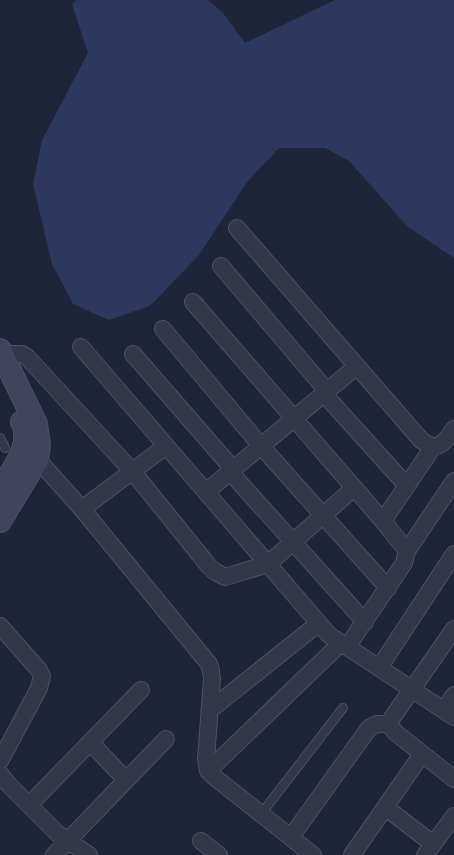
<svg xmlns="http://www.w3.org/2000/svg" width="454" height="855" viewBox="0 0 454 855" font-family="'IBM Plex Sans',sans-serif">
<rect width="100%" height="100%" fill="#1e2539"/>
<path fill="#2d385e" d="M76,0H208L223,13L245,43L335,0H454V258L408,227L349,161L325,148H279L247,182L199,255L150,306L109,320L73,304L52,264L33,184L42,140L88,53L72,4Z"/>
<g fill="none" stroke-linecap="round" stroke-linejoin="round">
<defs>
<path id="lane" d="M0,438L5,448
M261,814L343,708"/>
<path id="street" d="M237,228L421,440C438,453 444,443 454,429
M221,266L327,391
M193,302L383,521L407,551L404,563L347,647
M163,329L261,446L388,588
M81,347L329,635L454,717
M2,354H22L27,357L133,472L208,565L214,571L225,577L268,564L354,488
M133,354L233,469
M324,394L407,486
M30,451L82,509L209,664L211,671L212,679L206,759L208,771L213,776L313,855
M230,472L365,622
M206,492L357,366
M82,509L166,446
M383,521L433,447
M407,551L454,481
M0,626L39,670L42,676L39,688L0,761
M454,629L392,718C390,725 391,728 396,733L454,779
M379,668L454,554
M210,710L319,623
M444,710L454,695
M90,742L126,780
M208,771L341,643
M0,774L9,785L58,834L89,855
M29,805L141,690
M385,807L433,844
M291,837L369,728L377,724H390
M201,841L219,855
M54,855L166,739
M352,855L422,754
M425,855L454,816"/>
<path id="secondary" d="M0,350L36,424L39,445L37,460L0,521
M0,490C11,471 34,446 22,422"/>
</defs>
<use href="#lane" stroke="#4d5264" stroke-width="10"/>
<use href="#street" stroke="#4d5264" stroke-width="18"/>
<use href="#secondary" stroke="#4d5264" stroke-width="24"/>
<use href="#lane" stroke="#323749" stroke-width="8"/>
<use href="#street" stroke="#323749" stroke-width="16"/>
<use href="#secondary" stroke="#40455d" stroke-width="22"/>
</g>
</svg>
